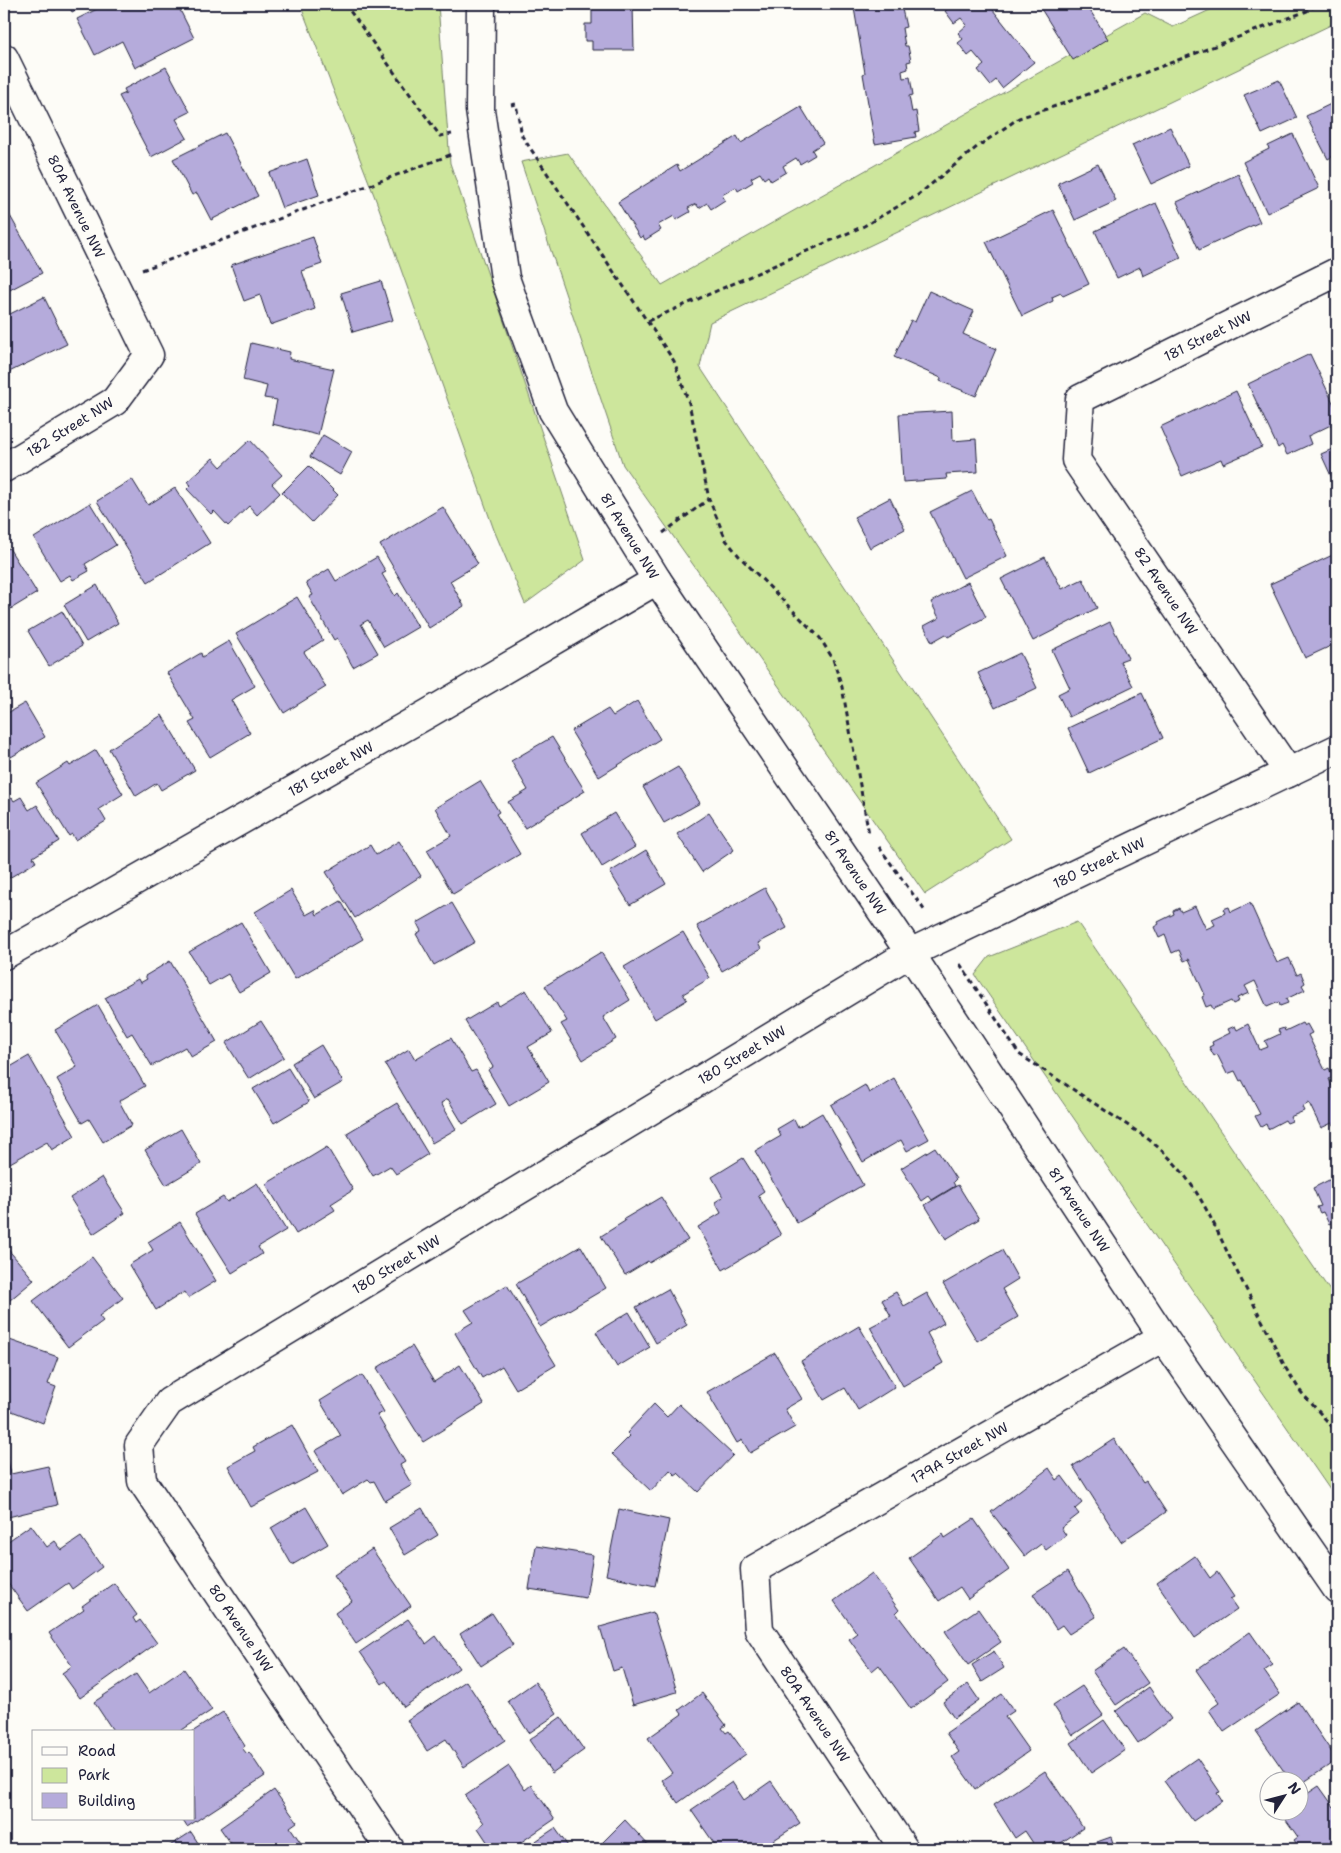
<svg xmlns="http://www.w3.org/2000/svg" width="1341" height="1853" viewBox="0 0 1341 1853" font-family="'Shantell Sans',sans-serif">
<rect width="100%" height="100%" fill="#fdfcf7"/>
<filter id="ink" filterUnits="userSpaceOnUse"><feTurbulence type="fractalNoise" baseFrequency=".02" numOctaves="2"/><feDisplacementMap in="SourceGraphic" scale="10" xChannelSelector="R" yChannelSelector="G"/><feConvolveMatrix kernelMatrix="1 2 1 2 8 2 1 2 1" color-interpolation-filters="sRGB"/></filter>
<g filter="url(#ink)">
<path fill="#cde69c" stroke="#78846c" d="M300,4H438L450,163L585,560L525,604L494,530L379,208Z
M1223,4H1337V22L710,322L700,367L1011,839L925,894L623,465L521,162L568,153L662,285L1145,13L1173,27Z
M1077,922L1337,1301V1500L975,975L989,957Z"/>
<path fill="#b5abdb" stroke="#22223b" d="M68,4H87L72,12Z
M107,4H177L194,38L135,68L122,41L95,55L77,19Z
M586,4H633L634,50H592V41H585V24H592V9H586Z
M676,4H705L678,10Z
M878,4H895L896,10L902,9L906,27L902,28L905,46H908L911,61L907,62L908,69L902,71L903,78L910,77L913,95L909,96L912,112L916,111L919,131L915,132L916,137L875,144L863,74L865,73L854,8Z
M948,4H1001L993,10L1034,62L1002,88L996,80L990,85L978,70L984,65L973,52L968,56L958,43L963,39L958,33L967,25L961,18L954,23L945,11L950,7Z
M1038,4H1086L1108,39L1073,60Z
M166,67L190,112L176,119L187,138L151,157L119,96L126,93L124,89Z
M1279,80L1297,118L1262,134L1244,95Z
M1337,101V154L1328,159L1306,116Z
M801,107L823,143L812,150L815,155L800,164L796,158L783,166L786,172L771,181L768,176L764,179L760,173L751,178L753,182L738,191L736,187L722,195L725,200L711,209L707,203L699,208L696,204L688,208L690,212L676,220L674,216L658,225L661,230L645,240L643,236L640,238L618,202L677,165L680,171L737,136L741,143Z
M1170,127L1189,166L1151,184L1132,145Z
M225,133L258,196L211,220L197,193L192,195L173,159Z
M1293,134L1319,188L1267,213L1243,162L1269,149L1268,146Z
M307,159L319,195L282,208L269,173Z
M1098,164L1116,201L1075,220L1058,183Z
M1238,174L1260,222L1199,250L1177,202Z
M1156,203L1181,258L1143,276L1140,267L1117,278L1095,231Z
M1053,210L1089,284L1063,296L1061,293L1052,297L1053,301L1022,316L986,242Z
M9,214L42,273L4,293V216Z
M313,237L322,264L302,271L315,309L270,325L260,295L244,301L231,265Z
M381,281L393,320L353,332L341,293Z
M929,291L974,311L963,334L996,349L976,396L940,381L941,378L894,357L911,320L915,322Z
M44,297L67,344L7,373L4,367V317Z
M251,343L290,352L289,359L334,369L318,435L272,424L277,400L264,398L267,386L243,380Z
M1310,354L1337,411V422L1308,436L1311,444L1287,455L1282,445L1278,448L1248,384Z
M1236,391L1262,447L1223,464L1221,459L1182,476L1160,427Z
M952,411L953,441L976,439L978,472L946,474L947,479L903,482L899,414Z
M323,435L352,452L340,475L310,457Z
M250,440L282,475L272,484L280,493L257,515L249,506L228,526L214,511L211,514L187,489L191,485L187,482L213,458L221,467Z
M1337,447V489L1321,454Z
M309,466L338,495L312,522L282,493Z
M132,479L148,505L175,488L210,543L148,582L97,501Z
M972,491L987,520L989,519L1007,556L963,578L930,512Z
M890,498L905,529L870,548L854,517Z
M90,503L116,545L85,564L89,571L73,580L70,575L60,581L34,538Z
M443,507L478,564L450,581L464,606L429,628L380,545Z
M9,548L37,593L4,613V551Z
M1337,553V635L1334,636L1337,643L1305,658L1270,584Z
M377,557L386,572L382,574L395,596L398,593L418,627L384,647L368,620L361,624L378,653L353,667L337,638L334,640L309,597L313,595L306,583L329,569L336,581Z
M1045,557L1062,589L1083,579L1097,608L1033,641L1001,579Z
M968,582L986,617L948,637L946,634L932,642L924,626L939,618L931,602Z
M97,585L118,623L86,642L64,605Z
M297,597L323,640L304,652L326,687L284,713L236,634Z
M62,611L82,646L49,666L28,631Z
M1110,622L1128,658L1120,661L1133,686L1069,717L1058,694L1070,688L1052,650Z
M229,641L255,686L231,700L250,733L210,757L189,723L195,720L167,673L201,653L202,657Z
M1020,653L1037,688L995,708L978,673Z
M1142,693L1163,738L1089,773L1068,728Z
M637,701L660,739L599,777L571,731L608,709L613,716Z
M25,703L45,737L11,757L4,745V715Z
M162,715L195,770L161,790L157,783L136,796L109,749Z
M552,737L585,791L525,828L508,802L528,790L511,761Z
M96,750L123,794L99,809L106,821L75,840L72,834L69,836L36,783L68,763L70,766Z
M678,767L700,803L664,823L643,787Z
M480,781L499,812L496,814L520,854L453,894L427,850L451,836L435,808Z
M21,797L29,810L37,805L59,841L33,857L36,862L4,881V803L12,798L14,801Z
M614,813L635,847L602,867L582,833Z
M709,813L734,850L702,872L677,834Z
M399,841L421,876L355,918L326,872L370,845L376,855Z
M646,850L666,884L630,905L610,872Z
M765,888L787,928L758,943L761,949L722,971L697,926Z
M291,890L306,915L315,910L317,915L341,901L363,939L295,979L255,912Z
M452,903L475,942L434,965L416,934L421,931L417,923Z
M1250,903L1277,963L1289,958L1297,975L1301,973L1305,983L1302,985L1305,990L1286,999L1288,1003L1280,1006L1279,1002L1267,1007L1255,981L1245,986L1249,993L1237,998L1239,1001L1233,1004L1231,1001L1213,1009L1211,1005L1206,1007L1202,997L1205,995L1189,959L1184,961L1179,950L1172,953L1165,935L1159,938L1154,927L1159,924L1158,922L1174,914L1173,911L1179,908L1181,912L1195,906L1206,929L1215,925L1212,919L1225,913L1223,909L1229,907L1231,912Z
M241,922L271,973L239,992L228,974L209,985L189,952Z
M683,932L710,978L683,994L687,1000L655,1019L624,967Z
M601,952L630,1000L603,1017L616,1039L583,1060L561,1024L567,1021L545,986Z
M170,961L217,1042L191,1057L185,1047L152,1066L132,1033L127,1036L105,998L138,979L140,983L147,979L145,976Z
M526,990L552,1033L528,1047L549,1082L509,1106L488,1070L493,1067L465,1021L497,1002L499,1006Z
M98,1005L145,1086L119,1101L132,1125L103,1142L89,1119L82,1123L57,1079L77,1067L55,1030Z
M261,1021L284,1057L249,1079L226,1043Z
M1302,1023L1304,1026L1307,1024L1312,1033L1308,1035L1325,1070L1329,1068L1333,1077L1329,1079L1332,1086L1337,1083V1125L1334,1126L1332,1123L1321,1128L1309,1103L1302,1107L1304,1111L1290,1117L1292,1121L1287,1123L1285,1120L1268,1129L1266,1124L1261,1127L1255,1116L1260,1114L1242,1080L1240,1081L1235,1071L1227,1074L1217,1054L1214,1056L1209,1047L1213,1045L1212,1042L1230,1033L1228,1029L1235,1026L1237,1030L1248,1024L1260,1050L1268,1047L1265,1041L1280,1034L1278,1030L1284,1028L1285,1031Z
M451,1038L471,1072L476,1070L496,1104L463,1124L448,1099L441,1103L456,1129L432,1143L385,1064L409,1049L415,1059Z
M321,1045L343,1082L314,1099L292,1063Z
M29,1056L75,1136L52,1150L47,1142L10,1163L4,1151V1075L6,1073L5,1070Z
M288,1068L309,1102L274,1123L253,1089Z
M894,1078L929,1139L907,1151L901,1140L863,1162L831,1105L865,1085L869,1093Z
M397,1103L428,1154L396,1174L390,1166L373,1176L347,1133Z
M822,1113L863,1185L797,1223L755,1151L781,1136L777,1129L794,1119L798,1127Z
M181,1129L201,1164L166,1185L145,1150Z
M327,1147L353,1190L331,1204L335,1210L296,1234L266,1184Z
M935,1147L956,1179L953,1182L955,1186L932,1200L929,1196L922,1201L901,1168Z
M743,1158L764,1191L758,1195L781,1235L723,1270L698,1227L721,1213L715,1202L723,1197L712,1177Z
M1337,1176V1220L1329,1224L1323,1212L1320,1213L1317,1207L1321,1206L1313,1188Z
M102,1177L125,1213L93,1234L70,1198Z
M257,1183L286,1230L258,1247L262,1254L232,1273L195,1214L223,1197L227,1202Z
M958,1185L979,1219L946,1239L925,1205Z
M661,1197L688,1240L649,1263L648,1261L625,1275L601,1236L625,1221L624,1219Z
M180,1222L216,1281L188,1298L184,1292L156,1310L129,1265L153,1250L148,1242Z
M581,1246L606,1288L540,1327L516,1284Z
M6,1247L34,1280L4,1305V1248Z
M1002,1250L1018,1279L1002,1289L1018,1317L977,1341L943,1284Z
M92,1257L123,1298L99,1316L103,1321L68,1347L33,1301Z
M507,1285L556,1365L516,1389L502,1366L482,1378L455,1333L473,1322L465,1310Z
M668,1289L687,1325L656,1343L636,1307Z
M896,1292L904,1306L927,1293L944,1323L927,1333L943,1363L903,1386L870,1327L891,1316L882,1300Z
M629,1312L650,1347L617,1367L596,1332Z
M859,1326L895,1387L858,1410L845,1388L824,1400L801,1361Z
M4,1338L58,1357L48,1384L56,1387L43,1423L4,1408Z
M412,1346L434,1382L460,1365L484,1404L423,1442L377,1368Z
M775,1353L802,1399L785,1409L795,1427L750,1453L742,1440L737,1443L707,1392Z
M362,1375L384,1412L377,1415L405,1462L400,1465L412,1485L385,1501L374,1481L371,1482L368,1479L342,1495L315,1451L341,1436L320,1401Z
M654,1404L667,1417L679,1404L733,1455L698,1492L678,1473L675,1475L670,1470L651,1491L612,1454L630,1436L627,1433Z
M292,1425L318,1472L251,1507L228,1466L255,1451L253,1447Z
M1114,1439L1143,1483L1146,1481L1166,1512L1121,1542L1073,1466Z
M4,1443L11,1474L48,1466L57,1505L4,1518Z
M1049,1468L1057,1480L1062,1476L1082,1503L1075,1509L1079,1514L1061,1528L1066,1535L1046,1550L1041,1544L1025,1556L991,1512Z
M306,1507L328,1544L292,1565L271,1528Z
M422,1508L438,1535L405,1555L389,1528Z
M619,1509L669,1520L655,1586L606,1575Z
M974,1519L1009,1570L968,1599L960,1587L939,1601L909,1558L943,1534L945,1538Z
M31,1525L47,1547L55,1541L62,1550L81,1537L102,1567L72,1589L68,1583L28,1611L4,1578V1544Z
M536,1546L593,1555L586,1598L529,1589Z
M372,1549L411,1606L356,1644L335,1613L352,1601L334,1575Z
M1195,1556L1210,1578L1217,1572L1234,1597L1230,1599L1237,1609L1195,1638L1157,1583Z
M1068,1571L1096,1617L1069,1634L1062,1625L1056,1629L1033,1594Z
M872,1573L899,1610L896,1613L948,1682L911,1709L879,1665L872,1671L849,1639L857,1633L834,1601Z
M114,1583L137,1615L133,1618L136,1623L140,1620L157,1643L80,1698L62,1673L72,1666L49,1633L84,1609L82,1606Z
M978,1609L1001,1642L968,1665L945,1631Z
M653,1612L677,1692L633,1705L622,1668L613,1671L600,1627Z
M492,1613L513,1645L481,1666L460,1634Z
M408,1619L426,1644L436,1636L459,1668L404,1707L386,1681L382,1684L360,1652Z
M1250,1632L1273,1665L1264,1671L1280,1694L1224,1732L1209,1710L1219,1703L1196,1670Z
M1124,1649L1148,1683L1116,1705L1092,1671Z
M994,1651L1004,1668L982,1682L972,1665Z
M184,1669L212,1710L179,1732H114L94,1702L136,1674L149,1693Z
M466,1681L505,1740L464,1767L446,1739L427,1751L407,1720Z
M535,1682L557,1714L529,1733L508,1701Z
M968,1684L979,1700L954,1718L943,1702Z
M1082,1686L1103,1715L1073,1735L1053,1705Z
M1149,1687L1171,1719L1138,1743L1116,1711Z
M702,1693L726,1725L722,1728L726,1733L729,1731L746,1754L678,1803L662,1780L672,1773L648,1738L682,1714L679,1710Z
M1002,1694L1014,1711L1005,1717L1029,1751L975,1789L952,1757L959,1752L946,1733Z
M1298,1702L1337,1760L1298,1786V1780H1290L1256,1731Z
M223,1712L245,1746L242,1748L247,1754L249,1752L265,1776L187,1827L182,1819H194L192,1732Z
M561,1717L584,1750L552,1773L529,1740Z
M1104,1720L1125,1750L1091,1773L1071,1743Z
M1197,1758L1220,1792L1217,1793L1222,1801L1193,1821L1164,1781Z
M509,1766L525,1790L531,1785L555,1819L511,1849H492L478,1828L484,1823L465,1796Z
M1045,1771L1083,1828L1052,1849H1037L1025,1831L1015,1838L994,1805Z
M771,1781L800,1823L760,1849H718L691,1810L732,1782L744,1800Z
M1319,1786L1334,1807L1337,1805V1849H1300L1294,1840L1298,1837L1281,1813L1284,1810H1298V1800Z
M274,1790L297,1822L290,1827L305,1849H235L220,1828Z
M625,1820L652,1849H596Z
M555,1828L570,1849H524Z
M191,1832L202,1849H165Z
M1111,1837L1115,1849H1077Z"/>
<g fill="none" stroke-linecap="round" stroke-linejoin="round">
<defs>
<g id="street">
<path id="s1" d="M4,58L149,355L115,401L4,468"/>
<path id="s2" d="M1289,773L1076,460L1080,399L1337,272"/>
<path id="s3" d="M4,955L429,713L657,580"/>
<path id="s4" d="M390,1849L142,1481L139,1445L169,1402L910,953L1337,749"/>
<path id="s5" d="M904,1849L759,1630L755,1569L1163,1337"/>
</g>
<g id="secondary">
<path id="s6" d="M481,4L480,110L505,278L553,411L657,580L910,953L1163,1337L1337,1589"/>
</g>
</defs>
<use href="#street" stroke="#22223b" stroke-width="31"/>
<use href="#secondary" stroke="#22223b" stroke-width="31"/>
<path stroke="#22223b" stroke-width="3" stroke-dasharray="5 4" stroke-linecap="butt" d="M345,4L440,136L452,134
M511,105L516,104L522,136L674,361L689,403L709,499L726,540L739,556L820,638L833,659L842,687L869,834
M142,270L453,154V153
M648,321L864,226L918,195L977,147L1019,118L1065,103L1307,11L1318,4
M663,533L709,499
M879,847L925,911
M960,964L1019,1054L1144,1136C1192,1171 1208,1212 1233,1264C1251,1298 1268,1332 1285,1367L1301,1392L1337,1432"/>
<use href="#street" stroke="#fdfcf7" stroke-width="28"/>
<use href="#secondary" stroke="#fdfcf7" stroke-width="28"/>
</g>
</g>
<g text-anchor="middle" stroke-width="4" stroke-linejoin="round" paint-order="stroke">
<g font-size="14" fill="#22223b" stroke="#fdfcf7">
<text dy="5" stroke="none"><textPath href="#s1" startOffset="165">80A Avenue NW</textPath></text>
<text dy="5" stroke="none"><textPath href="#s2" startOffset="582">181 Street NW</textPath></text>
<text transform="translate(70 427) rotate(-32)" y="5">182 Street NW</text>
<text dy="5" stroke="none"><textPath href="#s6" startOffset="564">81 Avenue NW</textPath></text>
<text transform="translate(1166 591) rotate(56)" y="5">82 Avenue NW</text>
<text dy="5" stroke="none"><textPath href="#s3" startOffset="376">181 Street NW</textPath></text>
<text dy="5" stroke="none"><textPath href="#s4" startOffset="1608">180 Street NW</textPath></text>
<text dy="5" stroke="none"><textPath href="#s6" startOffset="969">81 Avenue NW</textPath></text>
<text dy="5" stroke="none"><textPath href="#s4" startOffset="1202">180 Street NW</textPath></text>
<text dy="5" stroke="none"><textPath href="#s6" startOffset="1374">81 Avenue NW</textPath></text>
<text dy="5" stroke="none"><textPath href="#s4" startOffset="798">180 Street NW</textPath></text>
<text dy="5" stroke="none"><textPath href="#s5" startOffset="559">179A Street NW</textPath></text>
<text transform="translate(241 1628) rotate(56)" y="5">80 Avenue NW</text>
<text transform="translate(815 1714) rotate(56)" y="5">80A Avenue NW</text>
</g>
</g>
<rect width="1341" height="1853" fill="none" stroke="#fdfcf7" stroke-width="20"/>
<rect x="10" y="10" width="1321" height="1833" fill="none" stroke="#22223b" stroke-width="2" filter="url(#ink)"/>
<rect x="32" y="1730" width="162" height="90" fill="#fdfcf7" stroke="#a5a5ac"/>
<rect x="42" y="1747" width="25" height="8" fill="#fdfcf7" stroke="#a5a5ac"/>
<text x="78" y="1756" font-size="15" fill="#22223b">Road</text>
<rect x="42" y="1768" width="25" height="15" fill="#cde69c" stroke="#a5a5ac"/>
<text x="78" y="1780" font-size="15" fill="#22223b">Park</text>
<rect x="42" y="1793" width="25" height="15" fill="#b5abdb" stroke="#a5a5ac"/>
<text x="78" y="1806" font-size="15" fill="#22223b">Building</text>
<g transform="translate(1284 1796) rotate(54)"><circle r="24" fill="#fdfcf7" stroke="#a5a5ac"/>
<path d="M0-4L9 19L0 12L-9 19Z" fill="#22223b"/>
<text y="-8" font-size="14" font-weight="bold" text-anchor="middle" fill="#22223b">N</text>
</g>
</svg>
